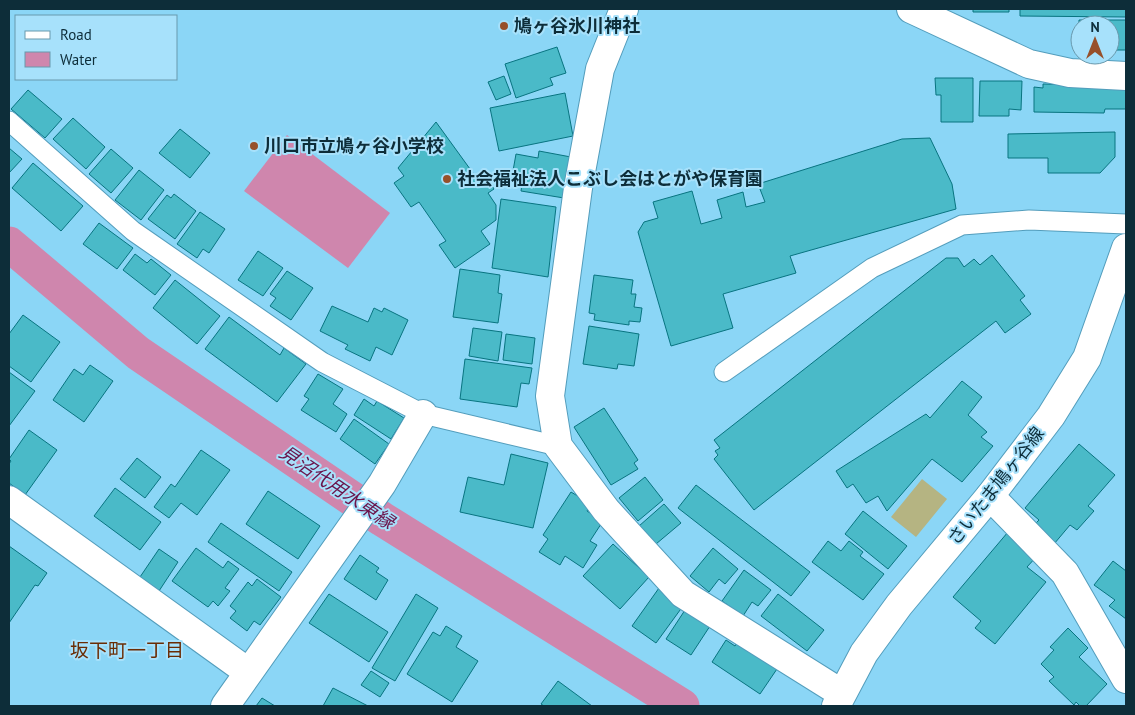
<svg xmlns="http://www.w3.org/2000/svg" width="1135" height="715" viewBox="0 0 1135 715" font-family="'PT Sans','Noto Sans JP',sans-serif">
<rect width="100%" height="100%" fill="#8bd6f6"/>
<path fill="#b5b482" d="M922,479L947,499L916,537L891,517Z"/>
<path fill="#cf86ad" d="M287,135L390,213L348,268L244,191Z"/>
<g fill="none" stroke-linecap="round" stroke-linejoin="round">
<path stroke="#cf86ad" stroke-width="35" d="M9,244L138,353L382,519L682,706"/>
</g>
<path fill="#4abac8" stroke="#087480" d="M973,9H1009V12H973Z
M1020,9H1126V17L1020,16Z
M1079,20H1126V50H1110V25H1080L1079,50Z
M557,47L566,73L550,78L553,85L516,98L505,64Z
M504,76L511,94L496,100L488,82Z
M935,78H973V122H941V95H936Z
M980,81H1022L1021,110L1009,109V116H979Z
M1043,84L1126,86V109H1105L1104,113L1034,112V87L1043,88Z
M28,90L62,119L45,138L11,109Z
M565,93L573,136L499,151L490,108Z
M73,118L105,147L86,169L53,139Z
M436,122L478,180L485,175L494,189L488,193L496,205V220L481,231L490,244L455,268L439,245L446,241L419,202L411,207L394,183L404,176L398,168Z
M180,129L210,153L190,178L159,153Z
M1115,132V157L1100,173H1048V158H1008V134Z
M930,138L952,184L956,209L790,256L796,273L723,294L733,328L671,346L638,232L644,222L658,218L653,202L692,191L701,224L722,218L717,200L743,192L746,207L765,202L758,184L902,139Z
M9,148L22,159L9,173Z
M111,149L133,168L111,193L89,174Z
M539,151L571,157L564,198L521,191L522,184L511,182L516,154L538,158Z
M33,163L83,206L61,231L12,188Z
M139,170L164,190L141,220L115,200Z
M174,194L196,211L175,239L148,219L167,195L171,198Z
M501,199L556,207L548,277L492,268Z
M200,212L225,229L209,253L203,249L197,258L177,244Z
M99,223L133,248L117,269L83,244Z
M258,251L283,268L263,296L238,280Z
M135,254L147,263L151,259L171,275L155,295L123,270Z
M992,255L1025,296L1020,300L1031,314L1005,333L996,321L754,510L714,459L718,455L715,451L720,448L714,440L946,258H958L964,267L974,259L980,265Z
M460,269L500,275L498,293L502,294L498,323L453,317Z
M287,271L313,288L291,320L270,306L276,298L270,294Z
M594,275L633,280L631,294H636L634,307L642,308L640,322L629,321V325L594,320L595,314L589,313Z
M175,280L220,316L197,344L153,308Z
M332,306L368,322L374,308L382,312L384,308L408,320L392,355L376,347L370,361L345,349L348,345L320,331Z
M23,315L60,342L31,382L9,366V334Z
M229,317L280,355L284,348L306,364L277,402L205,349Z
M589,326L639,334L634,366L618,364L617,369L583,364Z
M473,328L502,332L498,361L469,356Z
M506,334L535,338L532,364L503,360Z
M465,359L532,368L529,384L521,383L517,407L460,399Z
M90,365L113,381L84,422L53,400L74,369L83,375Z
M9,372L35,391L9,426Z
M318,374L343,389L333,404L347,414L336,432L301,410L309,399L304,396Z
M962,381L982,397L968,415L987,432L981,437L993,446L962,482L932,459L887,511L878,496L866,503L853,484L847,488L836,471L926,414L930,418Z
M364,399L374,406L377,401L404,418L391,439L354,415Z
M604,408L638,460L634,463L638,469L611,485L574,427Z
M354,419L389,444L375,464L340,439Z
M29,430L57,450L25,495L9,483V464L11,461L9,459Z
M1079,444L1115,475L1088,506L1094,511L1077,530L1070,525L1054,544L1033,526L1039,520L1025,508Z
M201,450L230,470L197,515L181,503L169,518L154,507L171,484L175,487Z
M511,454L548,463L533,528L460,512L468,477L504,485Z
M137,458L161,477L145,498L120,479Z
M645,477L663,500L638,521L619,498Z
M696,485L810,572L791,596L678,508Z
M115,488L161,522L140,550L94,516Z
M268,491L320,526L298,559L246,524Z
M571,492L591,504L587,511L603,521L590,541L597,545L583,568L565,556L560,565L539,552L548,539L543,535Z
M664,504L681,523L656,544L639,526Z
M863,511L907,546L888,569L845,534Z
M221,523L292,572L279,591L208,542Z
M1008,532L1037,556L1027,567L1046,582L995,644L975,628L981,621L953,597Z
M828,541L841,551L849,541L863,552L860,556L884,574L863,600L812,562Z
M613,544L649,577L620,609L583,576Z
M9,546L47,573L38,586L35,585L9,623Z
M196,548L223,568L228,561L239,569L225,588L230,591L218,606L213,601L208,607L172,581Z
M713,548L738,569L725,584L719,579L709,592L690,576Z
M159,549L178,562L159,591L140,577Z
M360,555L379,568L376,572L388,580L376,600L344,579Z
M1113,561L1126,571V619L1109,606L1115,600L1094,585Z
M744,570L771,590L758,606L752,602L743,616L722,601Z
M257,579L281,597L260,625L254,621L247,631L230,618L236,611L230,606L248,582L252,586Z
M659,588L683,606L656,643L632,626Z
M329,594L388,632L369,662L309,623Z
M416,594L438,608L395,681L372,668Z
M778,594L824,630L807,651L761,616Z
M685,610L710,626L691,655L666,639Z
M446,626L462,636L456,647L478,661L452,702L407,674L433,632L440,636Z
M1068,628L1088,648L1079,657L1107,684L1086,706H1080L1076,702L1074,705L1049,681L1054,677L1041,664L1054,650L1050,647Z
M739,639L779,666L760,694L712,662L726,640L735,646Z
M371,671L389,683L380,697L361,685Z
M558,681L592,706H544L541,704Z
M333,688L368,706H323Z
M262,698L275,706H256Z"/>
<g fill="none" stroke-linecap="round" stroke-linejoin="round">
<defs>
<path id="lane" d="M9,121L133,231L322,362L423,414L558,446
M724,372L872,268L962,225L1029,220L1126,224"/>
<path id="street" d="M624,9L600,69L578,188L550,396L558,446L606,510L683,594L841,693
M911,9L1029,64L1070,73L1126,76
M990,496L1065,573L1126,679
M9,500L248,672
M225,706L382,484L423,414"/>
<path id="secondary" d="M836,706L864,653L899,605L990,496L1051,416L1087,358L1126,248"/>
</defs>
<use href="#lane" stroke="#539dbc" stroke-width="21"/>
<use href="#street" stroke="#539dbc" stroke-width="30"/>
<use href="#secondary" stroke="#539dbc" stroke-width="30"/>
<use href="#lane" stroke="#fff" stroke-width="19"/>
<use href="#street" stroke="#fff" stroke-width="28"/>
<use href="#secondary" stroke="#fff" stroke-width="28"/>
</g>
<g fill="#97502a" stroke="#a7e1fb" stroke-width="2">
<circle cx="504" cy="26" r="5"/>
<circle cx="254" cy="146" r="5"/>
<circle cx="447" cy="179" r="5"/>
</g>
<g text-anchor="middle" stroke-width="4" stroke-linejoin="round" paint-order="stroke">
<g font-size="18" font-weight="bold" fill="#0d2d39" stroke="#a7e1fb" text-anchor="start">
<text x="514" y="32">鳩ヶ谷氷川神社</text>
<text x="264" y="152">川口市立鳩ヶ谷小学校</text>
<text x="457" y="185">社会福祉法人こぶし会はとがや保育園</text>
</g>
<g font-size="18" fill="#0d2d39" stroke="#a7e1fb">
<text transform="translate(996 486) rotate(-52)" y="6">さいたま鳩ヶ谷線</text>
</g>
<g font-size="19" font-style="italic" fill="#6b144b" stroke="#a7e1fb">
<text transform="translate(337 487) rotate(34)" y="7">見沼代用水東縁</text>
</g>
<g font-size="19" fill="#6a2c04" stroke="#a7e1fb">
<text x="127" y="657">坂下町一丁目</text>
</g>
</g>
<rect width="1135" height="715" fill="none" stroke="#0d2d39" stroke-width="20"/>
<rect x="15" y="15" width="162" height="65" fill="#a7e1fb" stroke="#6999ad"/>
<rect x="25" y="31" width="25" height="8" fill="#ffffff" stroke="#6999ad"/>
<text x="60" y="40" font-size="15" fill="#0d2d39">Road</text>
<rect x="25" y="52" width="25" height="15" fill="#cf86ad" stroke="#6999ad"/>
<text x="60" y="65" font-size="15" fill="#0d2d39">Water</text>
<g transform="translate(1095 40)"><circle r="24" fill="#a7e1fb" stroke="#6999ad"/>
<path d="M0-4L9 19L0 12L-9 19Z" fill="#97502a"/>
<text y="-8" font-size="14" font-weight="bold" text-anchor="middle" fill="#0d2d39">N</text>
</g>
</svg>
